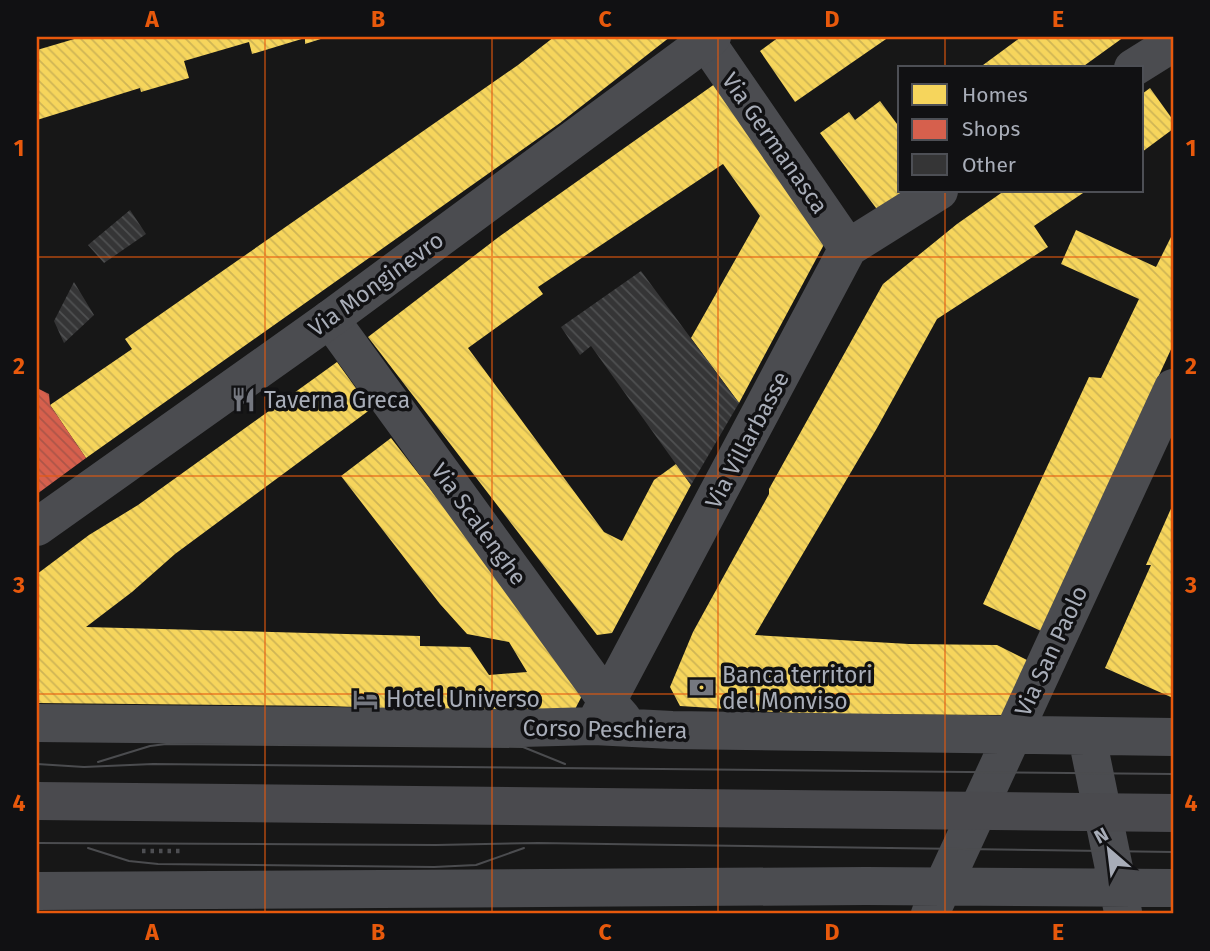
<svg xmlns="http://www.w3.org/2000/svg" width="1210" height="951" viewBox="0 0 1210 951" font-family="'Fira Sans',sans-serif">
<defs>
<pattern id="homes-back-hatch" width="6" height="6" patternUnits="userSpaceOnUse" patternTransform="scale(1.75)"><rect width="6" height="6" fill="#f6d55c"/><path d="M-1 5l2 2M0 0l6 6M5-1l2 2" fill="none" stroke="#cfb555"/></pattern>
<pattern id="shops-back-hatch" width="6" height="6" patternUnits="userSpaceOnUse" patternTransform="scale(1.75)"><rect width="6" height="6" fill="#d6604d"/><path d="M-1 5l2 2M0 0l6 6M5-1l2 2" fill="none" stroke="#ad5548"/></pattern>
<pattern id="building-back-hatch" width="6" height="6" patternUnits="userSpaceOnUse" patternTransform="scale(1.75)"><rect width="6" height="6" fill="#353536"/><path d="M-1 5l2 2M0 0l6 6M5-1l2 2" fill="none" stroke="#4f5051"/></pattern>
</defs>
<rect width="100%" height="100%" fill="#171717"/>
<path fill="url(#homes-back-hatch)" d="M81,37H327L305,44V38L252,54L249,42L184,61L189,78L141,92L140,88L37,120V50Z
M554,37H670L560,123L86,458L50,405L132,349L125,339L518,65Z
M779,37H889L795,102L760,51Z
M1021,37H1124L1081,68H979Z
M719,81L828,237L739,403L691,338L760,216L723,164L538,287L543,294L468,348L604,532L622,541L654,480L676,464L691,485L612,633L597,635L368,337L500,236Z
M1150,88L1173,120V129L1142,152V94Z
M880,101L900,128V191H907L879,212L820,133L849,112L855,120Z
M1004,191H1086L1034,226L1048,247L937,319L877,428L755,635L909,644L997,645L1031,662L1005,715L808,714L680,706L670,687L693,632L769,494V489L883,284L957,224Z
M1076,230L1156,267L1173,233V345L1041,631L983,604L1089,377L1101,378L1139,299L1061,264Z
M337,362L371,409L175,554L132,592L86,627L420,636V646L470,647L489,675L527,672L509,642L467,634L440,604L341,476L391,438L585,690L572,715L328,706L37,703V574L89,535L138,505Z
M1173,504V698L1105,668L1151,565H1146Z"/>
<path fill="url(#shops-back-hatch)" d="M37,388L49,394L50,405L86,458L37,494Z"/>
<path fill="url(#building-back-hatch)" d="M130,210L146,234L104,263L88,245Z
M641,271L739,403L691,485L591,346L580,355L561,327Z
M74,282L94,315L64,343L54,321Z"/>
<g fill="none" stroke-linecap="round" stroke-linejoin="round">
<path stroke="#4d4e52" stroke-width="4.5" stroke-dasharray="3.5 5" stroke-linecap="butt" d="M142,851H183"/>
<path stroke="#4b4c50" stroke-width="38" d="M703,37L848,248
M1133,68L1173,43
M330,319L608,702L622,718
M37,723L521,728L594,726L672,730L1173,737
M594,726L848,248L939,191
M1087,737L1123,912
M37,891L866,886L1173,888
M930,914L1173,388"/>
<path stroke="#4b4c50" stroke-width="38" d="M37,527L330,319L712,37"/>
<path stroke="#4a4a4e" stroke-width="38" d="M37,801L1173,813"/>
<path stroke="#4b4c4f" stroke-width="2" d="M98,762L150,746L166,744L523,747L565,764
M37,764L84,767L153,764L1173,774
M37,843L436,845L538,843L1173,852
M88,848L129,861L158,864L434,867L476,865L524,848"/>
</g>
<path fill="none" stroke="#e8590c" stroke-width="2" stroke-opacity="0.55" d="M265,37V914M492,37V914M718,37V914M945,37V68M945,191V914M37,257H1173M37,476H1173M37,694H1173"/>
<defs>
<symbol id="restaurant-bare" viewBox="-9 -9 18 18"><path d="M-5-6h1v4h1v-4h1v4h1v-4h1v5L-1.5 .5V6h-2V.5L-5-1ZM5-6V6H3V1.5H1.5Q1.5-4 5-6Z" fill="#757880" stroke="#111113" stroke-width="2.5" paint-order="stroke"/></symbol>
<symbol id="bank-bare" viewBox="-9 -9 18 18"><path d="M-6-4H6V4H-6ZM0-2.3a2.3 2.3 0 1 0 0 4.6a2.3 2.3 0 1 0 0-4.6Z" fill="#757880" stroke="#111113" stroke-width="2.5" paint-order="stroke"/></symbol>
<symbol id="hotel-bare" viewBox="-9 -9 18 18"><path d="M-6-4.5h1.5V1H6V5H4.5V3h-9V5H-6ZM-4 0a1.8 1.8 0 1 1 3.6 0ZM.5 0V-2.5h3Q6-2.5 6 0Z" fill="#757880" stroke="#111113" stroke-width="2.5" paint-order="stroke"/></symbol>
</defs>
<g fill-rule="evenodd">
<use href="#restaurant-bare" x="226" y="382" width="35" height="35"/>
<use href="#bank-bare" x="684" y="670" width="35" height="35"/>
<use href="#hotel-bare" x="348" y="682" width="35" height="35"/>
</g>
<g text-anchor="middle" stroke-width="7" stroke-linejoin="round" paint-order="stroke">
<g font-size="23" fill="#a8adb8" stroke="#111113">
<text transform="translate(775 143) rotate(55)" y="8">Via Germanasca</text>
<text transform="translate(376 284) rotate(-36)" y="8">Via Monginevro</text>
<text transform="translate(747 440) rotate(-62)" y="8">Via Villarbasse</text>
<text transform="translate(479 524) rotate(54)" y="8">Via Scalenghe</text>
<text transform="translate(1051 651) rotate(-65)" y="8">Via San Paolo</text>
<text transform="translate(605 729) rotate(1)" y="8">Corso Peschiera</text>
</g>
<g font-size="23" fill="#a8adb8" stroke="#111113" text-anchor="start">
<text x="264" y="408">Taverna Greca</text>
<text x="722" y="683">Banca territori<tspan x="722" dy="26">del Monviso</tspan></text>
<text x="386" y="707">Hotel Universo</text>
</g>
</g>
<rect width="1210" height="951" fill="none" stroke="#111113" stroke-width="77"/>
<rect x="898" y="66" width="245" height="126" fill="#111113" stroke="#4d4f55" stroke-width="2"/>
<rect x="912" y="84" width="35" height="21" fill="#f6d55c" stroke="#4d4f55" stroke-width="2"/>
<text x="962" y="102" font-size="21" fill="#a8adb8">Homes</text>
<rect x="912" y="119" width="35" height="21" fill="#d6604d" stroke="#4d4f55" stroke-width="2"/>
<text x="962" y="136" font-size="21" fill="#a8adb8">Shops</text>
<rect x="912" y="154" width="35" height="21" fill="#353536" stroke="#4d4f55" stroke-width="2"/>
<text x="962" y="172" font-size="21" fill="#a8adb8">Other</text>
<g transform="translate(1109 850) rotate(332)" stroke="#111113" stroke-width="5" paint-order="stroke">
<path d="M0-5L12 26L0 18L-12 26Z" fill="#a8adb8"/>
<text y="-10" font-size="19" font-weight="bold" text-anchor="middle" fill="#a8adb8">N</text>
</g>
<rect x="38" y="38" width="1134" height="874" fill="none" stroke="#e8590c" stroke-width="2.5"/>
<g font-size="23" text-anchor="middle" font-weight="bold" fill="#e8590c">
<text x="152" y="27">A</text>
<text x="378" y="27">B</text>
<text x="605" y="27">C</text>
<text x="832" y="27">D</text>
<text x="1058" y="27">E</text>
<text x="19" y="156">1</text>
<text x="1191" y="156">1</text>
<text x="19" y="374">2</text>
<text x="1191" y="374">2</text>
<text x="19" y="593">3</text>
<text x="1191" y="593">3</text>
<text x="19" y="811">4</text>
<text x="1191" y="811">4</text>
<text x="152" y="940">A</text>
<text x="378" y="940">B</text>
<text x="605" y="940">C</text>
<text x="832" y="940">D</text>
<text x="1058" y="940">E</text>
</g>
</svg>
